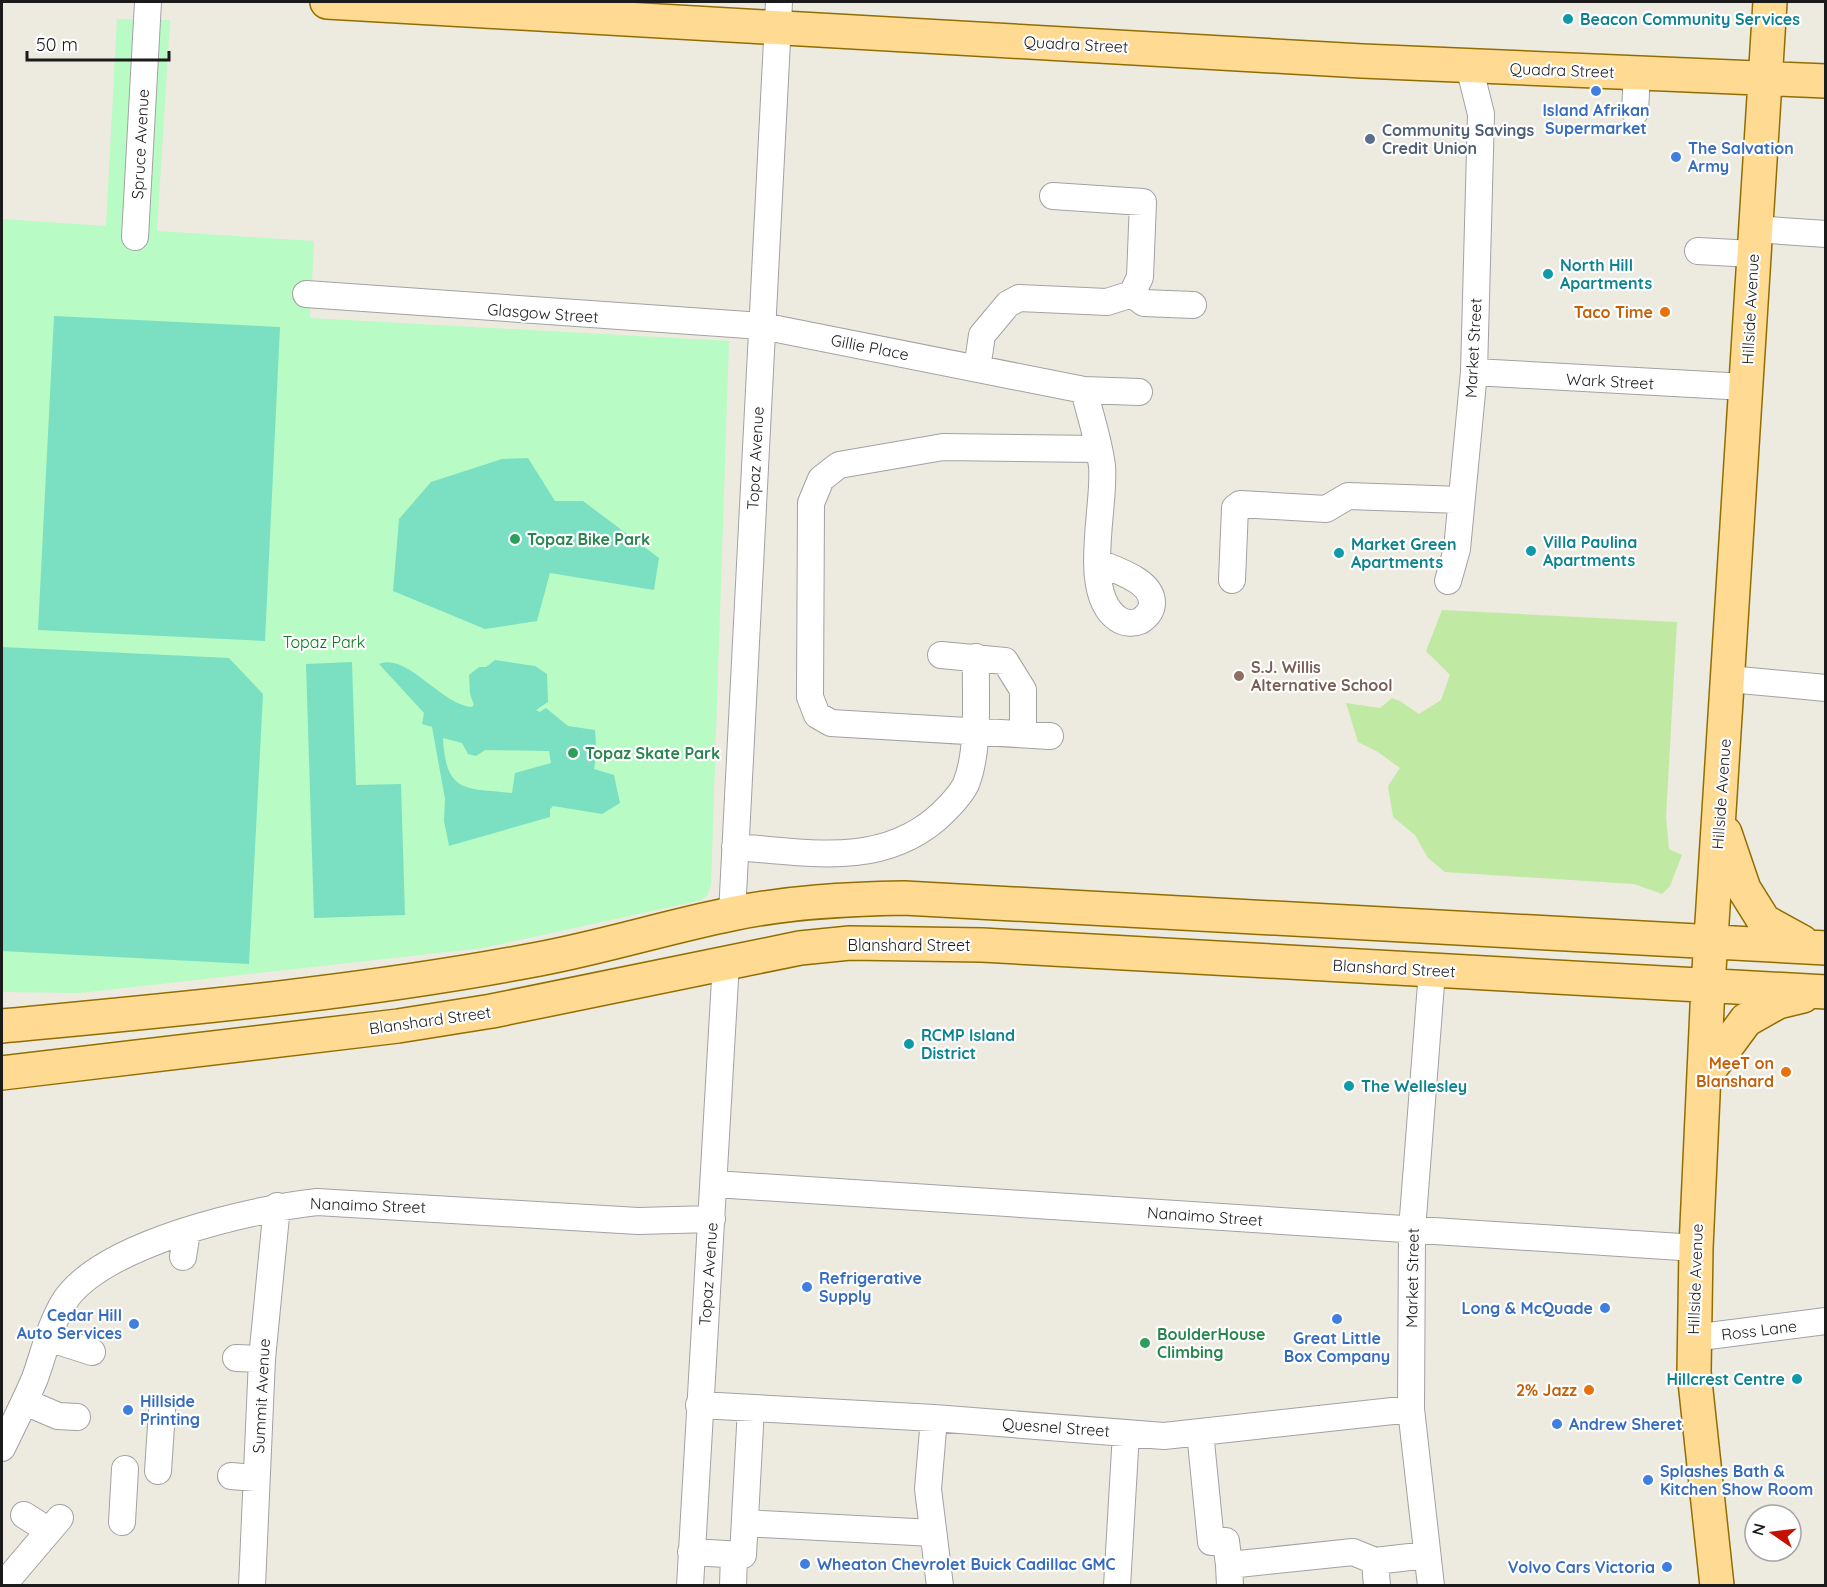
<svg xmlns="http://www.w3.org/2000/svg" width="1827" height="1587" viewBox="0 0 1827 1587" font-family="Quicksand,sans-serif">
<rect width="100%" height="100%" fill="#edeae0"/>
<path fill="#c0eaa3" d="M1442,610L1677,622L1666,817L1669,849L1682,855L1670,886L1662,894L1634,884L1445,872L1428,858L1415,835L1393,817L1388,786L1400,768L1378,752L1358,742L1346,703L1380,708L1392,698L1400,701L1419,714L1441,700L1450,675L1426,651Z"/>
<path fill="#b9fbc4" d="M117,19L170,20L157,231L314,241L310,318L729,341L711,885L707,896L702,900L483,948L80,993L2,992V219L106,226Z"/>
<path fill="#7ae0c1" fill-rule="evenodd" d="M54,316L280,327L265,641L38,630Z
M528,458L555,501H583L659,558L654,590L550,573L537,621L485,629L393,591L399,519L431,482L502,459Z
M2,647L229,658L263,694L249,964L2,951Z
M495,660L535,666L547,674L548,702L536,710L540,712L546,708L568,726L595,730C596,742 597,757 594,769L614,775L620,803L602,814L553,806L550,809V817L449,846L444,821L445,799L432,727L422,724L424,713L379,664C407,652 441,705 472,707L474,705L470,694L469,675L479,667H486ZM443,738L462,743L468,754L476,756L485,750L549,751L551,763L515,773L512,793C465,788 446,794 443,738Z
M352,662L356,785L401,784L405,915L314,918L306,664Z"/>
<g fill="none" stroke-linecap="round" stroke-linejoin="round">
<defs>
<path id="minor" d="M1635,112L1637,72
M1754,229L1826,234
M135,237L148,2
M1698,251L1753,254
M306,294L762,326L1084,390L1139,392
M1132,294L1144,303L1193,305
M977,369L982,335L1008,304L1019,298L1107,302L1132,294L1140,277L1143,202L1053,196
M1474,372L1746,387
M1084,390C1090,415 1099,441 1102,466C1106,506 1080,593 1118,619C1124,623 1133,624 1140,621C1146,617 1152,611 1152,603C1152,580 1115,570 1097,562
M1232,580L1235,508L1240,504L1326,509L1348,496L1461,500
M1448,581L1457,549L1474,372L1481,114L1469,66
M941,655L1005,661L1023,690V734
M1729,679L1826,688
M1050,736L831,723L817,715L810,697L811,503L821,479L839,465L943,447L1098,449
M735,847C806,852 878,868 936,819C946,810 960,796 966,784C980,749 975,695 976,657
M732,914L779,2
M715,1184L1696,1248
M183,1257L187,1231
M48,1338L92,1352
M1693,1338L1826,1321
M236,1358L262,1359
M25,1402L58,1416L77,1417
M699,1405L934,1418L1164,1436L1411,1409
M934,1418L928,1489L940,1586
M1200,1432L1211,1542L1226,1541L1229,1565
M2,1448C13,1425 25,1402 35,1378C44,1353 50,1325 64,1302C100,1244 252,1209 317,1202L638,1221L712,1219
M158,1471L162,1411
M231,1476L256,1478
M24,1515L49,1531
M122,1522L125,1469
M745,1523L933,1533
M691,1552L743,1555L751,1408
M1375,1561L1377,1586
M9,1578L60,1518
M252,1586L262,1359L277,1206
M690,1586L726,962
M733,1586L734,1554
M1117,1586L1126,1433
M1230,1586L1229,1565L1353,1552L1375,1561L1427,1555
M1431,1586L1411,1409L1412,1230L1432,971"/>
<path id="major" d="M327,2L1362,61L1826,81
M1725,833L1744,889L1764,921L1802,942
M2,1026C181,1009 361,993 539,959C603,947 667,927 731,914C788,902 846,899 904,898L1826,948
M2,1073L398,1026L492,1011L800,948L850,943L982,945L1826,992
M1704,1077L1746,1020L1778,1002L1803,996
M1717,1586L1694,1372L1696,1248L1708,986L1770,2"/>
</defs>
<use href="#minor" stroke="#a2a2a2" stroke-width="28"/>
<use href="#major" stroke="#926e00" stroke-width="36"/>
<use href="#minor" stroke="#fff" stroke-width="26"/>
<use href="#major" stroke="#ffda93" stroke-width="33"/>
</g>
<g fill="#0f9aa8" stroke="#fff" stroke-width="2">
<circle cx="1568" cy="19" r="6"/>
<circle cx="1548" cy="274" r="6"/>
<circle cx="1531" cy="551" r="6"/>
<circle cx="1339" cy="553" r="6"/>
<circle cx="909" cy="1044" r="6"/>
<circle cx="1349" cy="1086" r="6"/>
<circle cx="1797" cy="1379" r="6"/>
</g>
<g fill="#3f7fe0" stroke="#fff" stroke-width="2">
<circle cx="1596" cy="91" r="6"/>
<circle cx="1676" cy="157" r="6"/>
<circle cx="807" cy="1287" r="6"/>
<circle cx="1605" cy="1308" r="6"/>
<circle cx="1337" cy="1319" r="6"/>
<circle cx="134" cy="1324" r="6"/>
<circle cx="128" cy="1410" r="6"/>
<circle cx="1557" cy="1424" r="6"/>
<circle cx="1648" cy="1480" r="6"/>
<circle cx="805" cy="1564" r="6"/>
<circle cx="1667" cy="1567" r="6"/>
</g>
<circle fill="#5c6f8a" stroke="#fff" stroke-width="2" cx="1370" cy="139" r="6"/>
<g fill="#e8710a" stroke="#fff" stroke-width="2">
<circle cx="1665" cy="312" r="6"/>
<circle cx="1786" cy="1072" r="6"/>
<circle cx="1589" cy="1390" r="6"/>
</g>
<g fill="#2e9e5b" stroke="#fff" stroke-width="2">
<circle cx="515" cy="539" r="6"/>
<circle cx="573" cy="753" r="6"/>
<circle cx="1145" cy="1343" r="6"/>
</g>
<circle fill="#8d6e63" stroke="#fff" stroke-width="2" cx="1239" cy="676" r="6"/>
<g text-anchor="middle" stroke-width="4.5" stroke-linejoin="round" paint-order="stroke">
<g font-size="16" font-weight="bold" fill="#0d838f" stroke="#fff" text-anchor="start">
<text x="1580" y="25">Beacon Community Services</text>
<text x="1560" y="271">North Hill<tspan x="1560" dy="18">Apartments</tspan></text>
<text x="1543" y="548">Villa Paulina<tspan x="1543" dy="18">Apartments</tspan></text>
<text x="1351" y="550">Market Green<tspan x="1351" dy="18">Apartments</tspan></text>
<text x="921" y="1041">RCMP Island<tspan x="921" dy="18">District</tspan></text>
<text x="1361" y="1092">The Wellesley</text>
<text x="1785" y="1385" text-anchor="end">Hillcrest Centre</text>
</g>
<g font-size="16" fill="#1b1b1b" stroke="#fff">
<text transform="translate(1076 44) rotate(3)" y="6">Quadra Street</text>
<text transform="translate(1562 70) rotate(2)" y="6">Quadra Street</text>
<text transform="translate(140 144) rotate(-87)" y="6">Spruce Avenue</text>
<text transform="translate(1750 309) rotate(-87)" y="6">Hillside Avenue</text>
<text transform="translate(543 313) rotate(4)" y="6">Glasgow Street</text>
<text transform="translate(870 347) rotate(11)" y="6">Gillie Place</text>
<text transform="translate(1473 348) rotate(-87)" y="6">Market Street</text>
<text transform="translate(1610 381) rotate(3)" y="6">Wark Street</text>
<text transform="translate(755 458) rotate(-87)" y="6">Topaz Avenue</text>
<text transform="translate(1721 794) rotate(-86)" y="6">Hillside Avenue</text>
<text x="909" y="951">Blanshard Street</text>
<text transform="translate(1394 968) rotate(3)" y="6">Blanshard Street</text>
<text transform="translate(430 1020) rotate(-8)" y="6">Blanshard Street</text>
<text transform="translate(368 1205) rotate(2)" y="6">Nanaimo Street</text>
<text transform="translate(1205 1216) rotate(4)" y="6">Nanaimo Street</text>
<text transform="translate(708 1274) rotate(-86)" y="6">Topaz Avenue</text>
<text transform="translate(1412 1278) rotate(-89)" y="6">Market Street</text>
<text transform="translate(1695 1279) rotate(-88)" y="6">Hillside Avenue</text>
<text transform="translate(1759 1330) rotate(-7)" y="6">Ross Lane</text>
<text transform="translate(261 1396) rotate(-87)" y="6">Summit Avenue</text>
<text transform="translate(1056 1427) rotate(4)" y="6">Quesnel Street</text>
</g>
<g font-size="16" font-weight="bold" fill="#366cbe" stroke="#fff" text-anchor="start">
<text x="1596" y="116" text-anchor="middle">Island Afrikan<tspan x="1596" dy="18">Supermarket</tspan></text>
<text x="1688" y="154">The Salvation<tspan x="1688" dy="18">Army</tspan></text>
<text x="819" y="1284">Refrigerative<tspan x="819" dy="18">Supply</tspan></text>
<text x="1593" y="1314" text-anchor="end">Long &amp; McQuade</text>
<text x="122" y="1321" text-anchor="end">Cedar Hill<tspan x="122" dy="18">Auto Services</tspan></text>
<text x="1337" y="1344" text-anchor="middle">Great Little<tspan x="1337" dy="18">Box Company</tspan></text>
<text x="140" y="1407">Hillside<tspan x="140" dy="18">Printing</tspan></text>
<text x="1569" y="1430">Andrew Sheret</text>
<text x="1660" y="1477">Splashes Bath &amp;<tspan x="1660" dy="18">Kitchen Show Room</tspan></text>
<text x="817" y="1570">Wheaton Chevrolet Buick Cadillac GMC</text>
<text x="1655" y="1573" text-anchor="end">Volvo Cars Victoria</text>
</g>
<g font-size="16" font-weight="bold" fill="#4e5e75" stroke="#fff" text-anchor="start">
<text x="1382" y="136">Community Savings<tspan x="1382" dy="18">Credit Union</tspan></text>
</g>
<g font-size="16" font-weight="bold" fill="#c56008" stroke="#fff" text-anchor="end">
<text x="1653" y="318">Taco Time</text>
<text x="1774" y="1069">MeeT on<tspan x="1774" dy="18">Blanshard</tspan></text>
<text x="1577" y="1396">2% Jazz</text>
</g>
<g font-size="16" font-weight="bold" fill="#27864d" stroke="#fff" text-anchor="start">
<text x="527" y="545">Topaz Bike Park</text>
<text x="585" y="759">Topaz Skate Park</text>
<text x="1157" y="1340">BoulderHouse<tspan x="1157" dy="18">Climbing</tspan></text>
</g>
<g font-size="16" fill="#087a1b" stroke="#fff">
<text x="324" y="648">Topaz Park</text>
</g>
<g font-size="16" font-weight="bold" fill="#785e54" stroke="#fff" text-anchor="start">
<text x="1251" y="673">S.J. Willis<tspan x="1251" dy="18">Alternative School</tspan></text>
</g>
</g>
<rect width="1827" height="1587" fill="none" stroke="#1b1b1b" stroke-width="6"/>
<g transform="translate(1773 1533) rotate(284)"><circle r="28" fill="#ffffff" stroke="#a4a4a4" stroke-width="1.5"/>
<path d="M0-4.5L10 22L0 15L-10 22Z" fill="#c61100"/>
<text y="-9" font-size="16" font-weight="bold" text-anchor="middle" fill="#1b1b1b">N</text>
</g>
<path d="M27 51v9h142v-9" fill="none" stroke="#1b1b1b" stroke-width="3"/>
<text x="36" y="51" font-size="18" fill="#1b1b1b" stroke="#ffffff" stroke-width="4.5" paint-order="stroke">50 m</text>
</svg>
